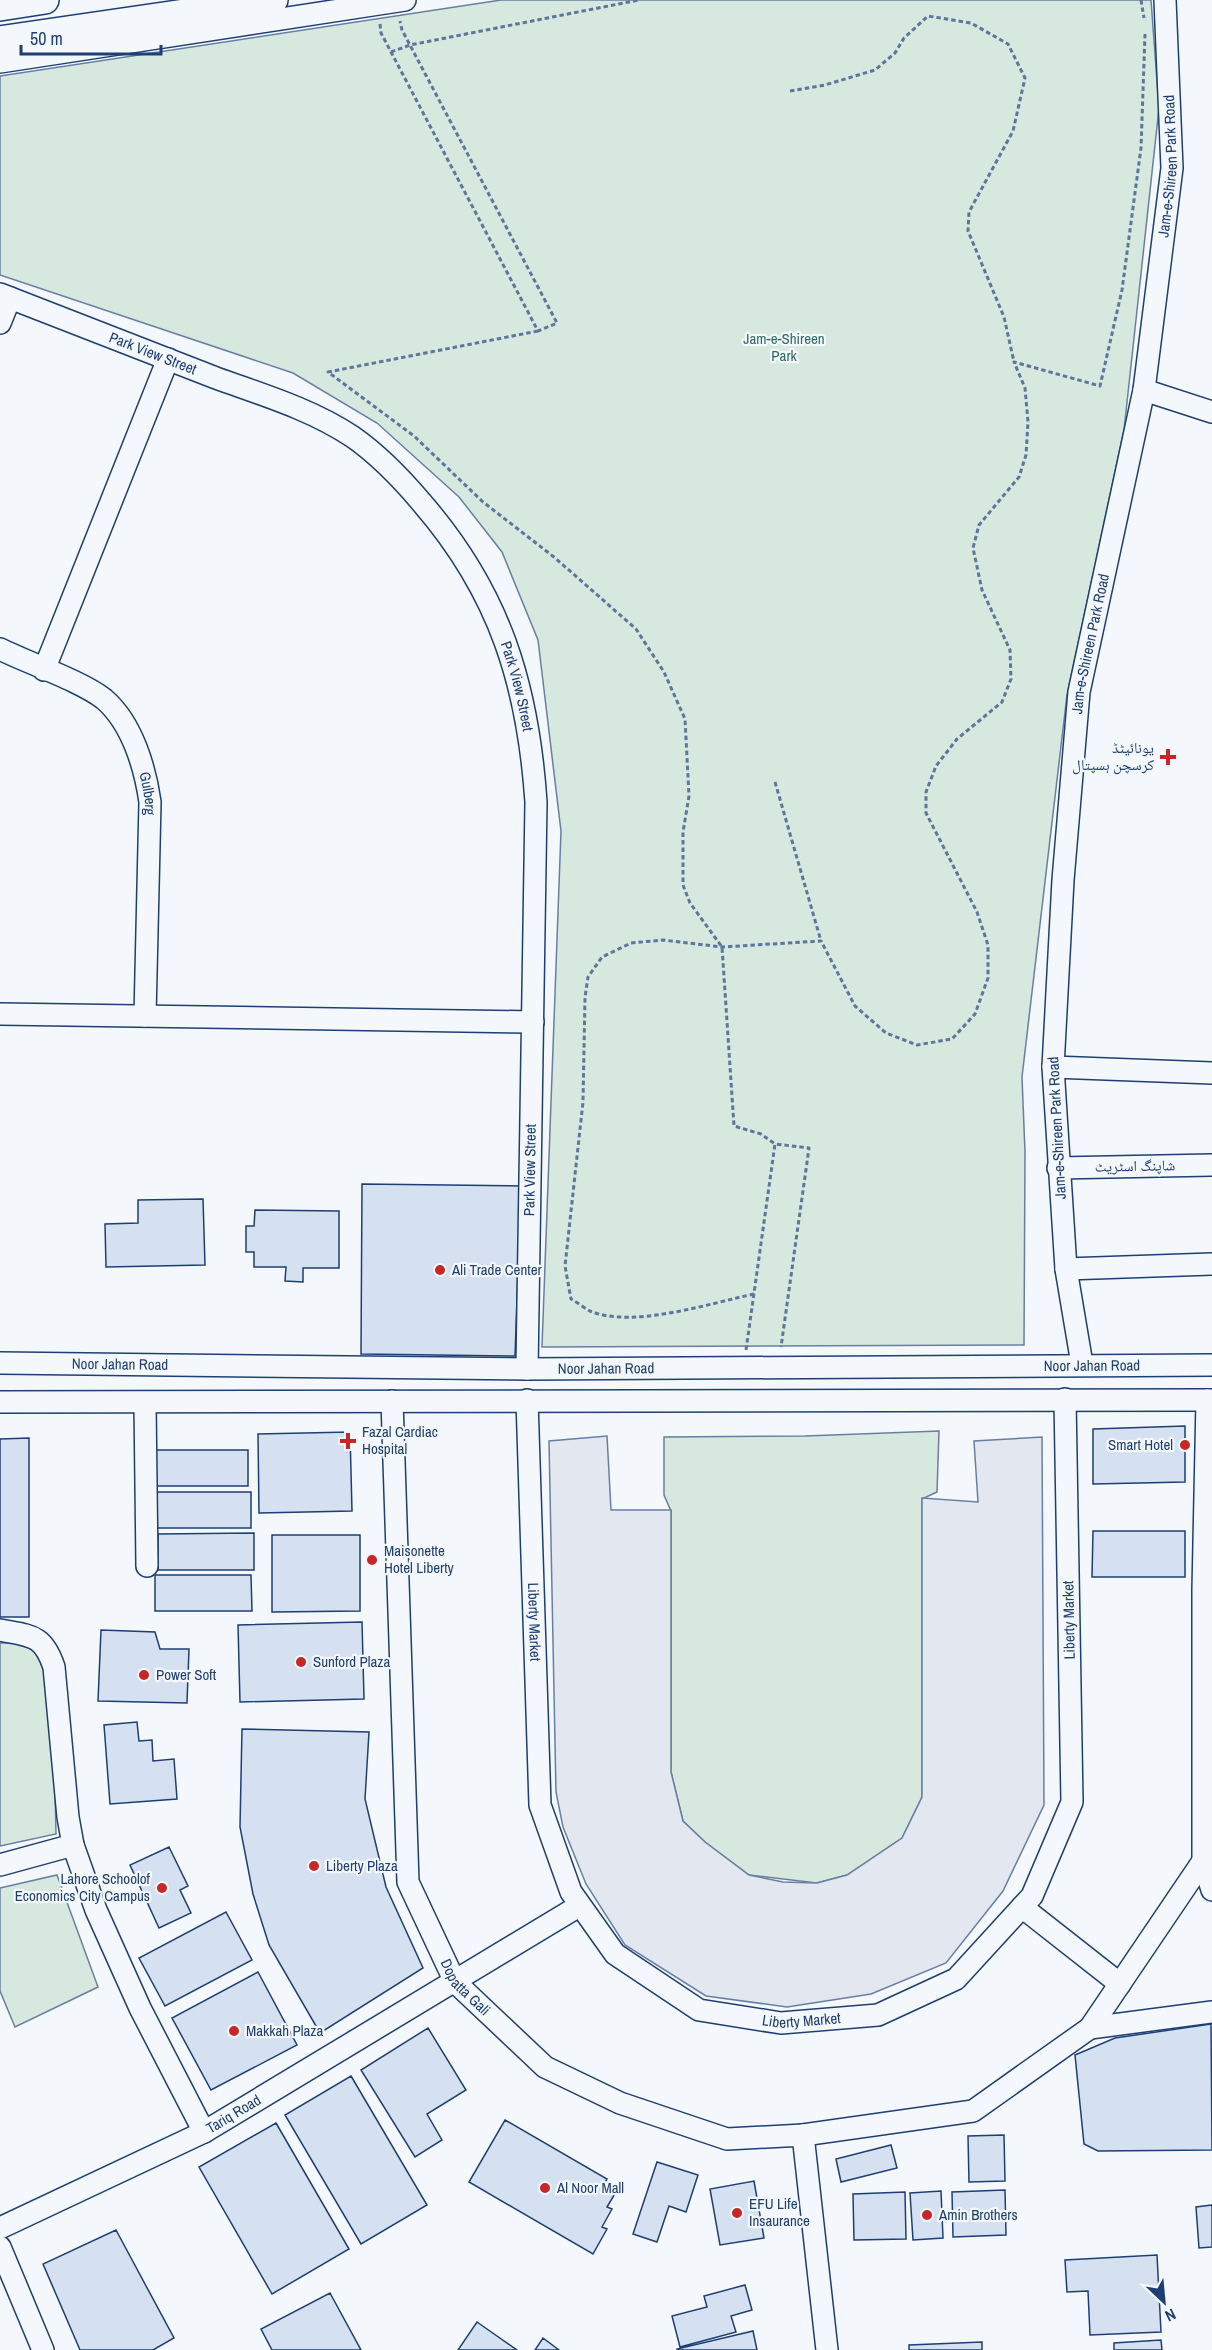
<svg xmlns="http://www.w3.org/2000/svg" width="1212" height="2350" viewBox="0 0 1212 2350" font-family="'Archivo Narrow','Noto Naskh Arabic',sans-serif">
<rect width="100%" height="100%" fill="#f4f7fb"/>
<path fill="#d7e8df" stroke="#687fa3" stroke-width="1.5" d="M501,0H1151L1159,108L1124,430L1067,695L1022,1077L1025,1152L1024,1345L542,1347L561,831L538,640L502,552L459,497L377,423L293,373L0,275V76Z
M939,1431L937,1492L922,1499V1797L902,1838L847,1875L817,1883L749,1875L705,1842L683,1821L671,1772V1511L664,1495V1437L805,1436Z
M0,1643H20L52,1661L56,1834L0,1846Z
M57,1875L98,1987L15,2027L0,1991V1888Z"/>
<path fill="#e3e8f0" stroke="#687fa3" stroke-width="1.5" d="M607,1436L611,1510H671V1772L683,1821L705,1842L749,1875L783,1882L817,1883L847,1875L902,1838L922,1797V1498L978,1502L974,1441L1042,1437L1044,1805L1003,1891L946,1963L871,1994L787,2007L706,1996L625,1945L586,1884L563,1827L556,1792L549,1441Z"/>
<path fill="#d5e0f0" stroke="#1d3f73" stroke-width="1.5" d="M362,1184L521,1186L515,1356L361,1354Z
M203,1199L205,1265L106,1267L105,1224L138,1223V1200Z
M255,1210L339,1211V1268H303V1282L285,1281L286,1267H254V1252H246V1226H254Z
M1185,1426V1482L1093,1484V1429Z
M350,1432L352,1511L259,1513L258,1434Z
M29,1438V1617H0V1439Z
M151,1450H248V1486H151Z
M154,1492H251V1528H154Z
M1093,1531H1185V1577H1092Z
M254,1533V1570H158V1534Z
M272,1535H360V1611L272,1612Z
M155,1575H251L252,1611H155Z
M362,1622L364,1699L240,1702L238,1625Z
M101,1630L155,1632L160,1649H189L187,1703L98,1701Z
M137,1722L139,1741L152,1740L153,1761L174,1759L177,1799L110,1804L104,1725Z
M242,1729L369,1732L365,1799L386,1887L423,1968L320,2033L269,1945L253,1894L240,1827Z
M169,1847L188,1886L180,1890L191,1913L159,1928L130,1865Z
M226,1912L252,1960L165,2006L139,1958Z
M258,1972L297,2045L211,2090L172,2018Z
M1211,2024L1212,2150L1098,2151L1084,2144L1075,2055L1115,2038Z
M428,2028L466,2090L427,2114L442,2140L415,2157L361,2070Z
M351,2076L427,2205L361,2244L285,2115Z
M505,2120L607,2179L604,2184L616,2192L607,2207L612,2209L602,2227L607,2229L593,2254L469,2182Z
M276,2123L349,2249L272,2294L199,2167Z
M1004,2135L1005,2181L969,2182L968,2136Z
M891,2145L897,2168L841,2182L836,2159Z
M657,2162L698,2175L686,2212L669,2206L657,2242L633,2234Z
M754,2181L764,2238L720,2245L710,2189Z
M1005,2190L1006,2235L953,2237L952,2192Z
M941,2191L943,2238L913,2240L910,2193Z
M905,2192L906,2239L854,2240L853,2194Z
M1212,2205V2247L1199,2248L1196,2207Z
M116,2230L174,2338L153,2350H80L43,2264Z
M1157,2255L1161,2332L1090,2335L1088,2291L1067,2292L1065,2260Z
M745,2285L752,2310L731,2316L736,2332L680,2347L672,2316L707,2307L704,2296Z
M330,2293L361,2350H272L261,2329Z
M477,2322L517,2350H458Z
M753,2331L757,2350H677V2349Z
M543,2338L559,2350H535Z
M1161,2340L1162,2350H1114V2343Z
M982,2342V2350H909V2345Z"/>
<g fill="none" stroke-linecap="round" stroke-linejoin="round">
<defs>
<g id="minor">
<path d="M0,62L405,0"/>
<path id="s1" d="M0,294C72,322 144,350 216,378C263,395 311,409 353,437C380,456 401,478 422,503C500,593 528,685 536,802L527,1369"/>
<path d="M0,323L10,298"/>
<path d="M1144,390L1212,412"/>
<path id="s2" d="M0,649C28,663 81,681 104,699C132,723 145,767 150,802L145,1016"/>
<path d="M44,670L168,359"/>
<path d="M0,1014L533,1022"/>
<path d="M1053,1067L1212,1073"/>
<path d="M1058,1168L1212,1165"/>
<path d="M1066,1269L1212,1264"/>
<path id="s3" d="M0,1363L527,1369L1212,1365"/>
<path id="s4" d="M1082,1364L1066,1269L1053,1067L1063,880L1079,692L1144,390L1172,168L1165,0"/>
<path id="s5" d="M527,1400L540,1805L571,1892L615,1954L699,2010L781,2023L878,2015L956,1979L1032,1896L1072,1802L1065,1399"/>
<path d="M1207,1400L1203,1590V1861L1212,1890"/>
<path id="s6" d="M392,1401L408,1882L455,1982L545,2067L620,2103L727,2139L803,2135L827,2350"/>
<path d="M0,1402L1212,1400"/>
<path d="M145,1403L147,1566"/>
<path d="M0,1630C31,1636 43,1634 54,1667L68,1817L73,1845L96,1910L140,2008L204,2132"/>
<path d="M0,1865L73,1845"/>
<path d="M1022,1907L1120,1984"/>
<path d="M1090,2028L1212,2012"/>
<path d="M803,2135L973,2111L1090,2028L1203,1861"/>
<path id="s7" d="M0,2228L204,2132L579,1906"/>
<path d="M0,2247L43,2350"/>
</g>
<path id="major" d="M0,7L45,0
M0,40L274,0"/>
</defs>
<use href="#minor" stroke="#1d3f73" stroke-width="24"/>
<use href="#major" stroke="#1d3f73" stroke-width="30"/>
<path stroke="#5e769c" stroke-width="3" stroke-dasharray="4.5 3" stroke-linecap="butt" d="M1141,0L1144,18
M380,24L381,33L538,331L557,323L402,30L400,21
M391,52L410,45L639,0
M790,91L825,85L875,70L895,53L904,38L928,16L971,23L1008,44L1025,78L1013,131L969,212L968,231L1004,317L1014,362
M538,331L328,372L414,436L483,502L554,557L636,629L664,672L685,719L689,796L683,832V885L690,903L722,947L734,1126L761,1134L775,1144
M775,782L821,941
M754,1294C711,1303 632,1329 590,1311C584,1308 577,1302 571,1299L565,1266L583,1102L585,997L588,977L602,957L631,943L663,940L722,947L821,941L855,1006L886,1033L917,1045L952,1039L975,1014L988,978V945L977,912L926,813V792L936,766L957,739L1002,702L1011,679L1010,650L982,590L973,548L979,525L1019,477L1026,455L1028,422L1025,388L1014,362L1100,386L1122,290L1141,148L1145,34
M746,1350L775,1144L809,1148L781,1347"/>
<use href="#minor" stroke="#f4f7fb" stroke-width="21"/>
<use href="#major" stroke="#f4f7fb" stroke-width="27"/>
</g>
<g fill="#c62828" stroke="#f4f7fb" stroke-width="2">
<path d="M1165 748h6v6h6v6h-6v6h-6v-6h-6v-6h6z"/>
<circle cx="440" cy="1270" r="6"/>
<path d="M345 1432h6v6h6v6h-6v6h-6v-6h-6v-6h6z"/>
<circle cx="1185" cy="1445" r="6"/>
<circle cx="372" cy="1560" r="6"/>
<circle cx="301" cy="1662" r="6"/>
<circle cx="144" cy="1675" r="6"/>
<circle cx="314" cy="1866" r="6"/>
<circle cx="162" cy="1888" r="6"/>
<circle cx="234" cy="2031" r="6"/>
<circle cx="545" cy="2188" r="6"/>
<circle cx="737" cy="2213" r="6"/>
<circle cx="927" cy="2215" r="6"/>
</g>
<g text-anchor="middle" stroke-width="4.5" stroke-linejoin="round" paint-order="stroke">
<g font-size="15" fill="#1d3f73" stroke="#f4f7fb">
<text dy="5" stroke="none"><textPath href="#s4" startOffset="1209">Jam-e-Shireen Park Road</textPath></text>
<text dy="5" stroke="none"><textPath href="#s1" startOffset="164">Park View Street</textPath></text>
<text dy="5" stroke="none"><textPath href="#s4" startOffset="724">Jam-e-Shireen Park Road</textPath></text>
<text dy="5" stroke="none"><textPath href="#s1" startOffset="686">Park View Street</textPath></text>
<text dy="5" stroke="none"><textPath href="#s2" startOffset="222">Gulberg</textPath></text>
<text transform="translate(1057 1128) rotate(-93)" y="5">Jam-e-Shireen Park Road</text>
<text transform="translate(1135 1166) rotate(-1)" y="5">شاپنگ اسٹریٹ</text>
<text transform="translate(530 1170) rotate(-89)" y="5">Park View Street</text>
<text dy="5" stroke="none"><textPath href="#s3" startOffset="120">Noor Jahan Road</textPath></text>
<text dy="5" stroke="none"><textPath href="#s3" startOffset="1092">Noor Jahan Road</textPath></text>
<text dy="5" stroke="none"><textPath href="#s3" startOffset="606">Noor Jahan Road</textPath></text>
<text transform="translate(1069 1620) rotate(-91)" y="5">Liberty Market</text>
<text dy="5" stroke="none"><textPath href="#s5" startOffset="222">Liberty Market</textPath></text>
<text dy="5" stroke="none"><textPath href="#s6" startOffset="602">Dopatta Gali</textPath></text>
<text dy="5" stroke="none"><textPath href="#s5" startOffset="778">Liberty Market</textPath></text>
<text dy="5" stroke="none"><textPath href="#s7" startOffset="260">Tariq Road</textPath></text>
</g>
<g font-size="15" fill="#2c6c60" stroke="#f4f7fb">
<text x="784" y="344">Jam-e-Shireen<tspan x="784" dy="17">Park</tspan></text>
</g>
<g font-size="15" fill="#1d3f73" stroke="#f4f7fb" text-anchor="start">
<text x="1154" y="753" text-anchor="end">یونائیٹڈ<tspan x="1154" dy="17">کرسچن ہسپتال</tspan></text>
<text x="452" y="1275">Ali Trade Center</text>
<text x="362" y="1437">Fazal Cardiac<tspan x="362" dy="17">Hospital</tspan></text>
<text x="1173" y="1450" text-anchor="end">Smart Hotel</text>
<text x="384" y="1556">Maisonette<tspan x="384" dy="17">Hotel Liberty</tspan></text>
<text x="313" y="1667">Sunford Plaza</text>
<text x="156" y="1680">Power Soft</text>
<text x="326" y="1871">Liberty Plaza</text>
<text x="150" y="1884" text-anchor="end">Lahore Schoolof<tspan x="150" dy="17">Economics City Campus</tspan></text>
<text x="246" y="2036">Makkah Plaza</text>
<text x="557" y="2193">Al Noor Mall</text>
<text x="749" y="2209">EFU Life<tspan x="749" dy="17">Insaurance</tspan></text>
<text x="939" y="2220">Amin Brothers</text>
</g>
</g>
<g transform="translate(1164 2302) rotate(154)" stroke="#f4f7fb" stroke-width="4.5" paint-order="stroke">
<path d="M0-4.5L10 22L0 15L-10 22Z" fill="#1d3f73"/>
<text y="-9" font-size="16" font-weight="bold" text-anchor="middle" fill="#1d3f73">N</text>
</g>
<path d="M21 45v9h140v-9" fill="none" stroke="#1d3f73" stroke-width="3"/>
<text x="30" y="45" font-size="18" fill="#1d3f73" stroke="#f4f7fb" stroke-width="4.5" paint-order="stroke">50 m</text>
</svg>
